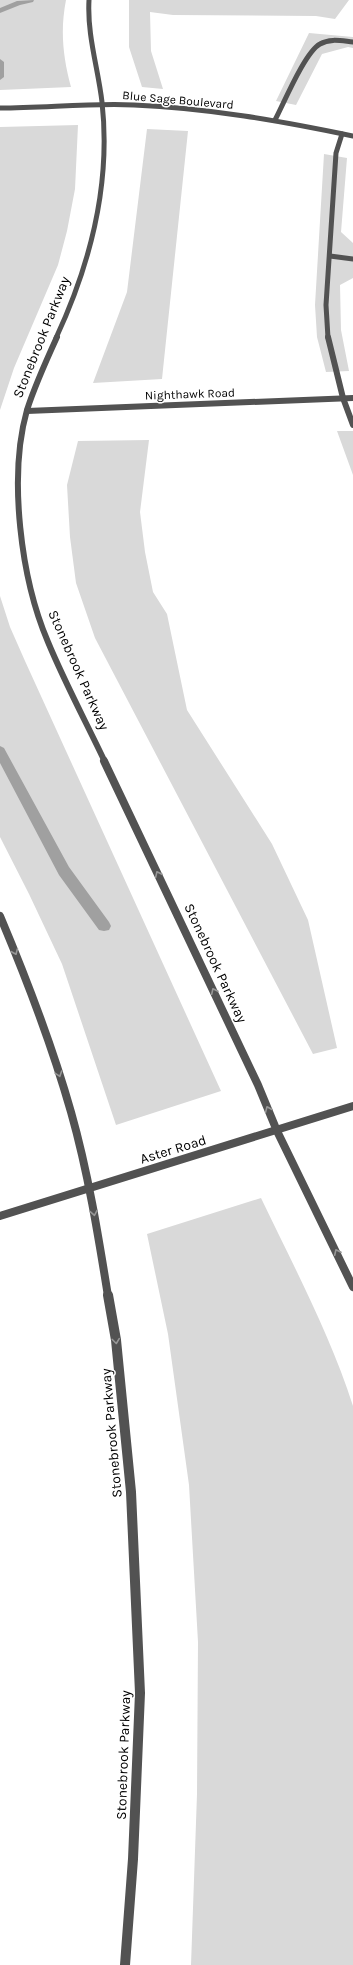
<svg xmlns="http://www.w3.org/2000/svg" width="353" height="1965" viewBox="0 0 353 1965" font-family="Karla,sans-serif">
<rect width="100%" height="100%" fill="#fff"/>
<path fill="#d9d9d9" d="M0,0H66C60,31 63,57 71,87L0,90Z
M129,0H349L335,19L316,16L173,15L150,12L151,51L163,89L142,87L129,47Z
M309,33L353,37V48L348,47L322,54L296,105L276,101Z
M78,125L75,189L67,231L58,265L14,368L0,410V127Z
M147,129L188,131L162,379L93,383L127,292Z
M324,154L347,158L341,232L353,243V278L340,285L341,330L349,371L326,372L317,337L315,305Z
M337,431H353V475Z
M149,440L140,512L145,552L153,592L167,614L187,710L272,844L308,920L337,1048L313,1054L95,638L76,583L70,537L67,485L78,441Z
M0,596L10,627L25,661L221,1091L116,1125L62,964L29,894L0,837Z
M261,1198C293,1265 330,1334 353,1406V1965H191L197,1794L198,1642L189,1485L168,1334L147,1234Z"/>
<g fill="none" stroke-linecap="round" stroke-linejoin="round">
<path fill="#a0a0a0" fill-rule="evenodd" d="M34,0L33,2L20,5L0,13V8L17,1Z
M0,59L4,62V77L0,80Z
M0,746L4,748L69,867L109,922L111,926L109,930L104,931L99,930L59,875L0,763Z"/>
<path stroke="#525252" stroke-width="5" d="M275,120C284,103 305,52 320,44C330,38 342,41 353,42
M330,256L353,259
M328,338L326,305L336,153L342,134"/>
<path stroke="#525252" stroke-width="6" d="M328,337L343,398L353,425"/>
<path stroke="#525252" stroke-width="5" d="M0,108C45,108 89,103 134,105C208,108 281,121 353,136"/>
<path stroke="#525252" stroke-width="6" d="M27,411L353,398"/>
<path stroke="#525252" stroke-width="8" d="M0,1216L353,1106"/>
<path stroke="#525252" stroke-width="5" d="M56,338C90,265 111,183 102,102C98,68 87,35 89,0"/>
<path stroke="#525252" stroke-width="6" d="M57,337C46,361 35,385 27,410C8,477 21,579 48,642C65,683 86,722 105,762"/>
<path stroke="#525252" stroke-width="8" d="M104,761L258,1085L277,1131L353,1287
M0,916C27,980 52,1045 71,1112C88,1172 98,1234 108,1296"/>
<path stroke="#525252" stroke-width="10" d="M108,1295L116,1340L131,1492L140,1693L133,1859L125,1965"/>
</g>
<defs><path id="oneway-chevron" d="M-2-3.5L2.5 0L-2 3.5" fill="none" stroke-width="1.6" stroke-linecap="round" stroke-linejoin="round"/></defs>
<g stroke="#979797">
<use href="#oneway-chevron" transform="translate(158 874) rotate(-115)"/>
<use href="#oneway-chevron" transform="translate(15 952) rotate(67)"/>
<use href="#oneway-chevron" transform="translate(214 991) rotate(-115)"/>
<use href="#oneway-chevron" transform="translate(59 1074) rotate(72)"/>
<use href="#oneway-chevron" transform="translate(268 1109) rotate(-113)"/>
<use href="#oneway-chevron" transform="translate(94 1213) rotate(80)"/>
<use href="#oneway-chevron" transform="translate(337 1252) rotate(-115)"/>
<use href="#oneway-chevron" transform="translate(116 1341) rotate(83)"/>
</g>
<g text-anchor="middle" stroke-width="3" stroke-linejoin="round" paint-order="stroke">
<g font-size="12" fill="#000" stroke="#fff">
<text transform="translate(178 100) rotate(5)" y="4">Blue Sage Boulevard</text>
<text transform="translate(190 394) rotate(-2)" y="4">Nighthawk Road</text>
</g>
<g font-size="14" fill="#000" stroke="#fff">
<text transform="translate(41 337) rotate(-68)" y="5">Stonebrook Parkway</text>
<text transform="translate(79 670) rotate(66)" y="5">Stonebrook Parkway</text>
<text transform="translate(216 963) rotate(65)" y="5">Stonebrook Parkway</text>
<text transform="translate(173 1149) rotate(-17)" y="5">Aster Road</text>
<text transform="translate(111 1433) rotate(-95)" y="5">Stonebrook Parkway</text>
<text transform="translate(123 1755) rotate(-88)" y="5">Stonebrook Parkway</text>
</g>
</g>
</svg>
